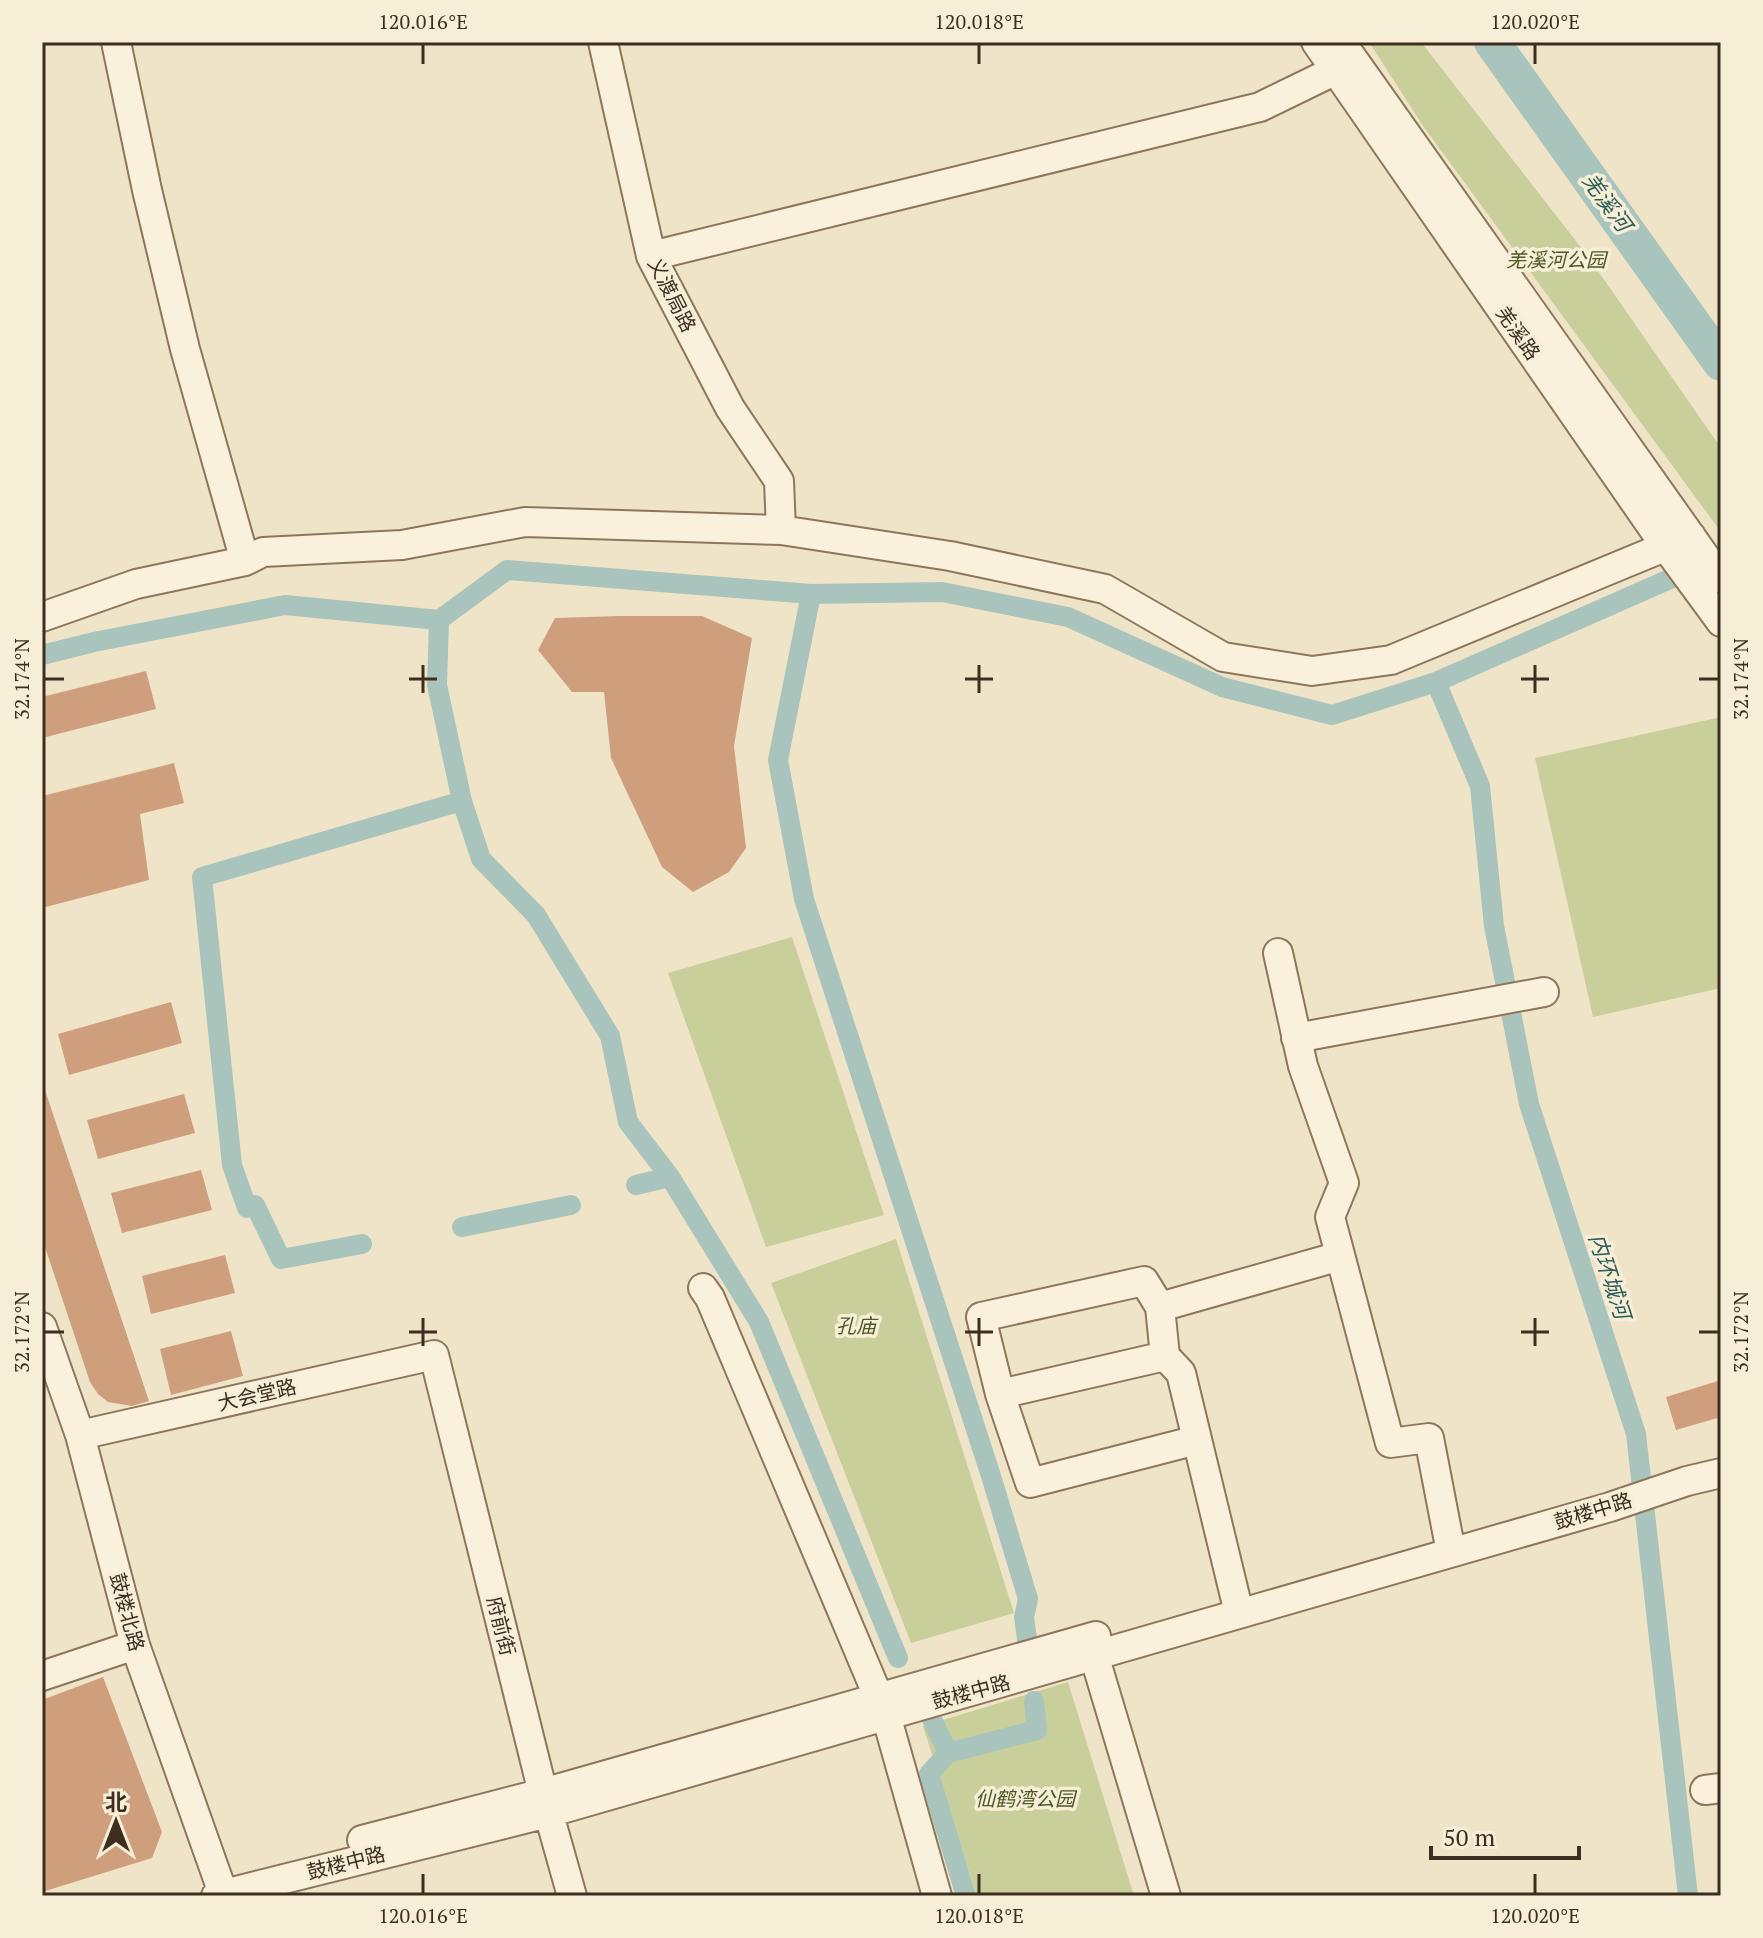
<svg xmlns="http://www.w3.org/2000/svg" width="1763" height="1938" viewBox="0 0 1763 1938" font-family="'PT Serif','Noto Sans SC',serif">
<rect width="100%" height="100%" fill="#f0e4c8"/>
<path fill="#c9cf9b" d="M1369,42H1421L1587,255L1721,448V532L1423,126Z
M1721,717V988L1593,1017L1535,758Z
M792,937L884,1215L766,1247L668,973Z
M896,1239L1014,1613L911,1643L771,1283Z
M1068,1682L1134,1896H977L923,1726Z"/>
<g fill="none" stroke-linecap="round" stroke-linejoin="round">
<path stroke="#a9c4bc" stroke-width="20" d="M811,594L778,760L804,899L991,1476L1028,1599L1024,1617L1027,1639
M42,655L94,642L285,605L439,620L507,570L811,594L942,592L1068,617L1222,687L1332,715L1436,682L1679,575
M1436,682L1480,786L1494,926L1529,1104L1636,1434L1688,1896
M462,801L481,859L536,915L610,1036L628,1122L670,1177L759,1322L898,1658
M636,1185L670,1177
M462,1227L571,1205
M362,1244L281,1259L255,1205L247,1208L232,1165L202,877L462,801L437,685L439,620
M930,1715L948,1753
M966,1896L929,1774L948,1753L1037,1730L1034,1701"/>
<path stroke="#a9c4bc" stroke-width="36" d="M1492,42L1721,363"/>
</g>
<path fill="#cf9f7d" d="M619,616H702L752,638L734,746L746,848L729,872L693,892L662,867L611,758L604,692H572L538,650L555,618Z
M146,671L156,709L42,738V697Z
M174,763L184,803L140,814L149,880L42,908V796Z
M171,1002L182,1043L69,1075L58,1034Z
M42,1090H45L149,1401L132,1406L108,1402L98,1394L90,1382L42,1238Z
M184,1094L195,1133L98,1159L87,1120Z
M201,1170L212,1210L122,1233L111,1193Z
M225,1255L235,1293L151,1314L142,1276Z
M231,1331L243,1376L171,1395L160,1349Z
M1721,1380V1417L1676,1430L1666,1397Z
M103,1677L162,1832L152,1858L42,1892V1700Z"/>
<g fill="none" stroke-linecap="round" stroke-linejoin="round">
<defs>
<path id="minor" d="M116,42L147,190L185,349L245,561
M603,42L651,256L730,408L779,481L781,530
M1316,42L1666,547L1721,622
M1341,42L1721,579
M651,256L1260,107L1336,70L1353,59
M42,617L136,584L245,561L263,552L402,545L525,522L781,530L950,556L1105,589L1223,657L1312,671L1391,660L1691,536
M1278,953L1303,1066L1344,1183L1330,1217L1390,1443L1429,1438L1451,1552
M1296,1038L1544,992
M703,1288L710,1298L886,1715L937,1896
M1160,1307L1165,1356L1000,1394L981,1317L1144,1281L1160,1307L1340,1256
M42,1327L80,1435L135,1645L224,1896
M1165,1356L1181,1373L1239,1613
M1000,1394L1030,1483L1197,1440
M80,1435L434,1355L543,1793L572,1896
M1094,1655L1166,1896
M42,1676L135,1645
M1705,1790L1721,1788
M362,1840L543,1793L1096,1636
M216,1896L548,1813L1610,1507L1687,1481L1721,1473"/>
</defs>
<use href="#minor" stroke="#8d765c" stroke-width="32"/>
<use href="#minor" stroke="#faf1dc" stroke-width="28"/>
</g>
<path fill="none" stroke="#3d2e20" stroke-width="3" d="M423,44V64M979,44V64M1535,44V64M423,665V693M979,665V693M1535,665V693M44,679H64M409,679H437M965,679H993M1521,679H1549M1699,679H1719M423,1318V1346M979,1318V1346M1535,1318V1346M44,1332H64M409,1332H437M965,1332H993M1521,1332H1549M1699,1332H1719M423,1874V1894M979,1874V1894M1535,1874V1894"/>
<g text-anchor="middle" stroke-width="7" stroke-linejoin="round" paint-order="stroke">
<g font-size="20" font-style="italic" fill="#4d5a26" stroke="#f7eed8">
<text x="1556" y="267">羌溪河公园</text>
<text x="856" y="1333">孔庙</text>
<text x="1025" y="1806">仙鹤湾公园</text>
</g>
<g font-size="20" fill="#3d2e20" stroke="#f7eed8">
<text transform="translate(672 295) rotate(63)" y="7">义渡局路</text>
<text transform="translate(1518 333) rotate(55)" y="7">羌溪路</text>
<text transform="translate(257 1395) rotate(-13)" y="7">大会堂路</text>
<text transform="translate(1593 1511) rotate(-17)" y="7">鼓楼中路</text>
<text transform="translate(127 1612) rotate(75)" y="7">鼓楼北路</text>
<text transform="translate(501 1626) rotate(76)" y="7">府前街</text>
<text transform="translate(971 1692) rotate(-15)" y="7">鼓楼中路</text>
<text transform="translate(346 1863) rotate(-14)" y="7">鼓楼中路</text>
</g>
<g font-size="22" font-style="italic" fill="#2f5d5a" stroke="#f7eed8">
<text transform="translate(1607 202) rotate(54)" y="8">羌溪河</text>
<text transform="translate(1610 1276) rotate(72)" y="8">内环城河</text>
</g>
</g>
<rect width="1763" height="1938" fill="none" stroke="#f7eed8" stroke-width="88"/>
<g transform="translate(116 1822)" stroke="#f7eed8" stroke-width="6" paint-order="stroke">
<path d="M0-6L14 30L0 20L-14 30Z" fill="#3d2e20"/>
<text y="-12" font-size="22" font-weight="bold" text-anchor="middle" fill="#3d2e20">北</text>
</g>
<path d="M1431 1846v12h148v-12" fill="none" stroke="#3d2e20" stroke-width="4"/>
<text x="1443" y="1846" font-size="24" fill="#3d2e20" stroke="#f7eed8" stroke-width="6" paint-order="stroke">50 m</text>
<rect x="44" y="44" width="1675" height="1850" fill="none" stroke="#3d2e20" stroke-width="3"/>
<g font-size="20" text-anchor="middle" fill="#3d2e20">
<text x="423" y="29">120.016°E</text>
<text x="979" y="29">120.018°E</text>
<text x="1535" y="29">120.020°E</text>
<text transform="translate(22 679) rotate(-90)" y="7">32.174°N</text>
<text transform="translate(1741 679) rotate(-90)" y="7">32.174°N</text>
<text transform="translate(22 1332) rotate(-90)" y="7">32.172°N</text>
<text transform="translate(1741 1332) rotate(-90)" y="7">32.172°N</text>
<text x="423" y="1923">120.016°E</text>
<text x="979" y="1923">120.018°E</text>
<text x="1535" y="1923">120.020°E</text>
</g>
</svg>
